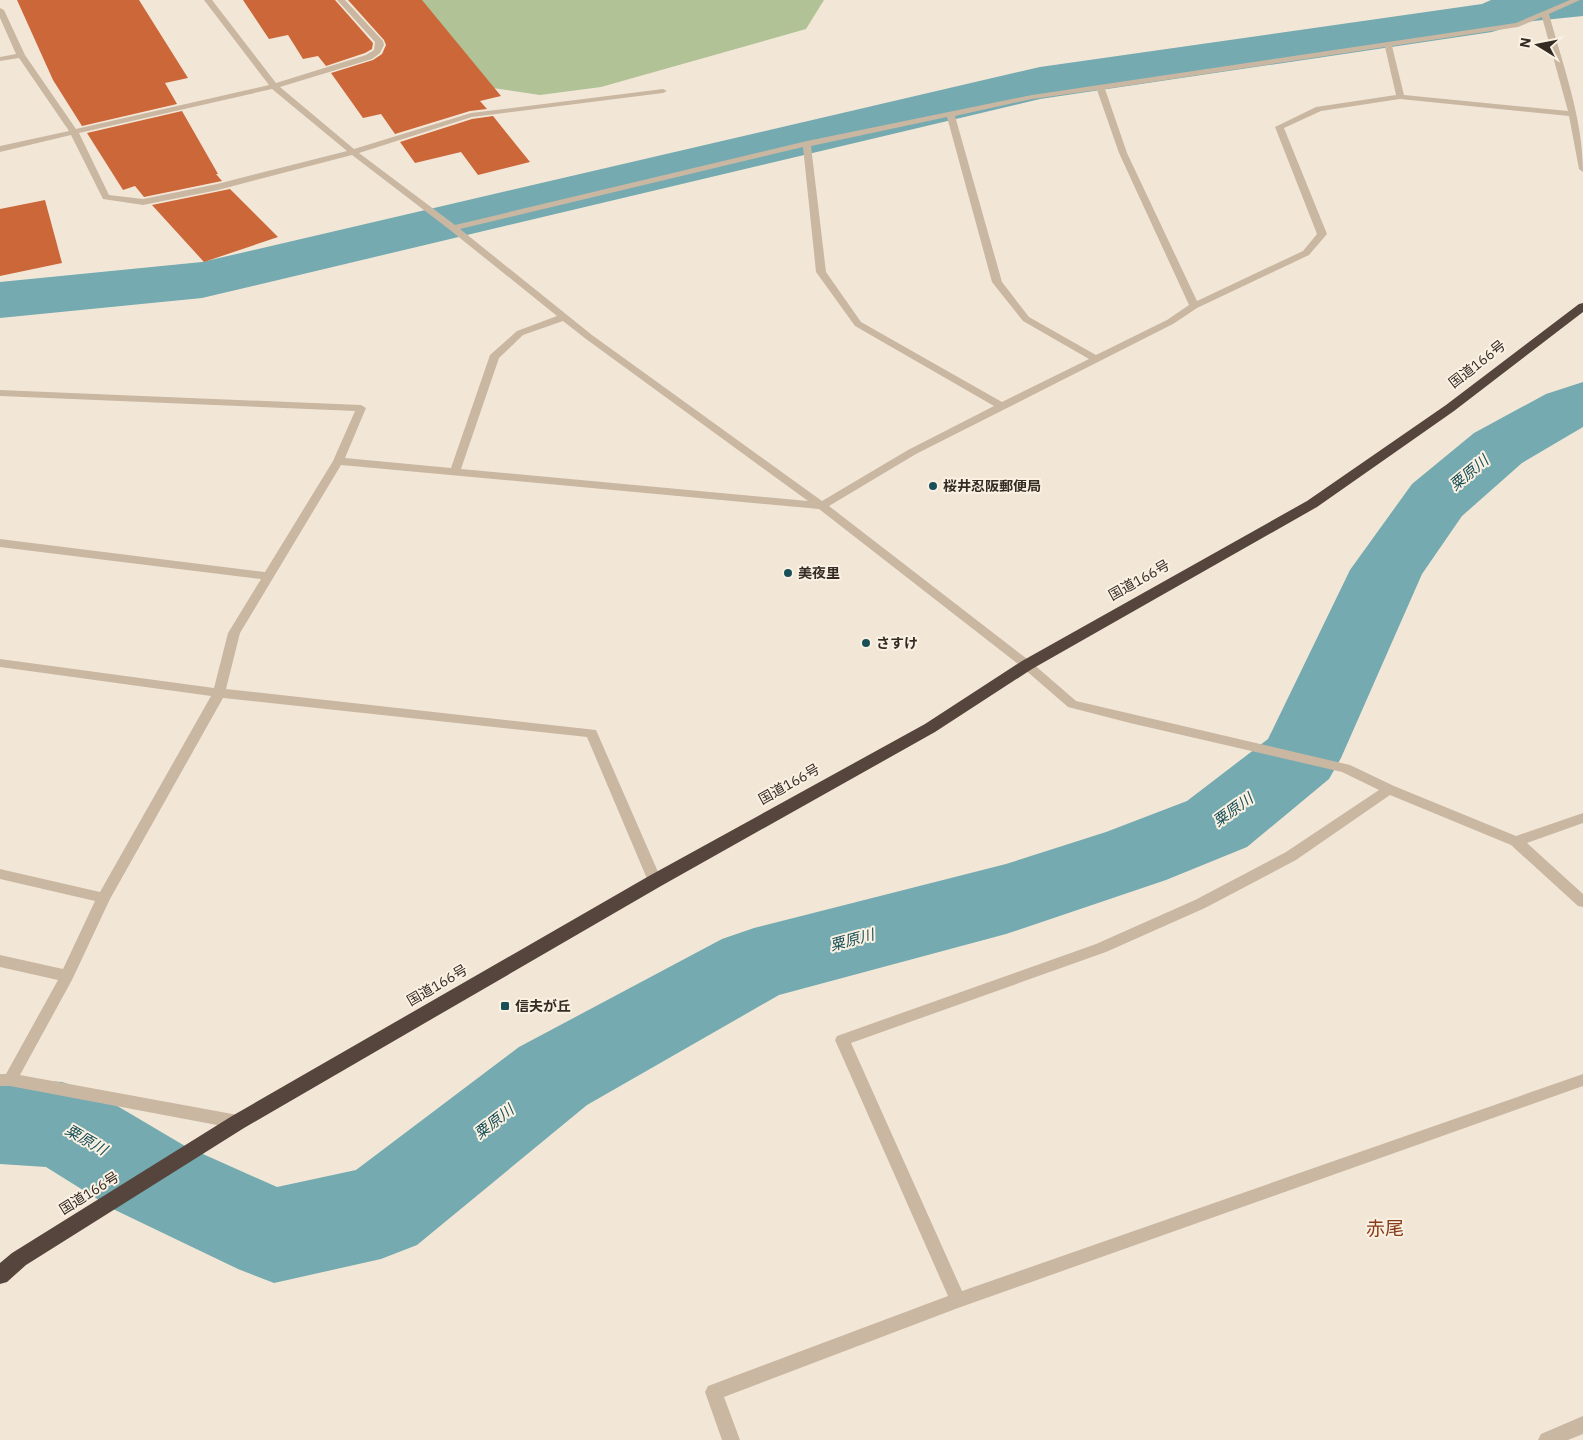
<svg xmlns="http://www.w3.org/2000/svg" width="1583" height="1440" viewBox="0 0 1583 1440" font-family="'IBM Plex Sans','Noto Sans JP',sans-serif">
<rect width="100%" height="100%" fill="#f2e7d7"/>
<path fill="#b0c296" d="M383,0H824L806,29L601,87L540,95L438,80Z"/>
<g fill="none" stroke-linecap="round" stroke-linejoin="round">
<path fill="#74aab0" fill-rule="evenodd" d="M1491,0H1583V16L1523,22L1492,32L1040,99L202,298L0,318V282L202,262L1040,67L1482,4Z
M1583,382V427L1522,463L1462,516L1422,574L1341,758L1329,779L1247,847L1166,880L1006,934L779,995L587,1105L417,1245L381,1259L274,1283L238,1269L115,1210L46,1167L0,1164V1078L62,1082L97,1094L185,1146L277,1187L356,1170L519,1047L722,939L754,928L1006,864L1106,832L1187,801L1268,739L1350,570L1412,484L1474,433L1546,394Z"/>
</g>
<path fill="#cc673a" d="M17,0H139L188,78L165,83L177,104L82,126L53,80Z
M243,0H335L373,43L372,49L365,53L326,66L318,56L303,59L288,35L269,39Z
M348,0H422L501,96L480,101L487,109L470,111L395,134L381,114L363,118L331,73L373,60L382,54L386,45L384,40Z
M182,111L218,174H216L222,181L144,197L135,186L123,190L87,133Z
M493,116L530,162L478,175L461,152L415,163L400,142L472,119Z
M230,189L278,237L204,262L152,205Z
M45,200L62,263L0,276V209Z"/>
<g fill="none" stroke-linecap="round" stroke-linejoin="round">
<path fill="#cab7a2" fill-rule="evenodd" d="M204,0H212L276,83L366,55L374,50L375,42L337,0H345L383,41L384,45L380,53L372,59L280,87L354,149L471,113L663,89L667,91L663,93L472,117L359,153L455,225L807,141L1032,95L1516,23L1570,0H1580L1549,14C1563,66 1583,118 1583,172L1579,169L1569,116L1400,99L1321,111L1284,128L1327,234L1309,255L1197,308L1173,324L916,454L829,506L1031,662L1076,701L1350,765L1394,786L1516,836L1583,813V823L1527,843L1583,894V907L1578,906L1511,845L1390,795L1296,860L1205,908L1106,952L851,1043L962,1291L1583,1074V1086L958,1308L724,1397L740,1440H722L705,1392L708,1386L948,1296L835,1040L837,1036L1096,944L1195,900L1286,852L1379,790L1342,772L1130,723L1068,707L1023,668L819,509L341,465L240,633L226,689L596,730L662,881L660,885L655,886L650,885L648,881L587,737L223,698L110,899L72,980L20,1075L238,1115L243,1117L246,1122L243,1127L238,1129L10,1086H0V1074H6L58,980L0,967V955L63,969L95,901L0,879V869L100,892L211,696L0,667V659L214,688L228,633L261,579L0,547V539L265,572L333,461L355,411L0,396V390L361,405L366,408L345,458L451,468L490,355L517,331L557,316L450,230L352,155L218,190L143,205L103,199L71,135L0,152V146L69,131L19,58L0,61V57L16,54L0,18V8L4,10L25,55L76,129L269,85ZM1542,17L1568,111L1404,95L1392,46L1518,27ZM1385,47L1396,95L1316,107L1275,127L1317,234L1303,251L1197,301L1127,153L1105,89ZM272,89L347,151L217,184L143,199L109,195L79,133ZM1097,90L1119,153L1189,305L1167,320L1096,355L1029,317L1002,282L955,116L1032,99ZM947,117L992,282L1023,321L1089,359L1002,402L861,322L826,272L811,146ZM803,147L816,272L855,326L994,406L908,450L822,501L592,335L460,229ZM563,321L586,339L808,501L461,469L499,358L523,335Z
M1583,1416V1434L1568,1440H1538L1541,1434Z"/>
<path fill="#56453c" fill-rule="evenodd" d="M1583,303V312L1454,411L1317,507L1032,669L935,732L661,886L244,1128L26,1265L7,1282L0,1284V1263L12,1253L232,1116L649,876L925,724L1022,661L1307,501L1446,405L1579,304Z"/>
</g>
<g fill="#195058" stroke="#faf1e3" stroke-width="2">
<circle cx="933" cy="486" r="5"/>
<circle cx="788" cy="573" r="5"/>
<circle cx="866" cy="643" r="5"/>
<rect x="500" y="1001" width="10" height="10" rx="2.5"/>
</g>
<g text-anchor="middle" stroke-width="4" stroke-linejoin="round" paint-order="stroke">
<g font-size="14" fill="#352b25" stroke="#faf1e3">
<text transform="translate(1477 364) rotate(-38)" y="5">国道166号</text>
<text transform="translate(1139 580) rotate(-29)" y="5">国道166号</text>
<text transform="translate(789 784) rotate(-29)" y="5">国道166号</text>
<text transform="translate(437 985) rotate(-30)" y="5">国道166号</text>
<text transform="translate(89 1193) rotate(-32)" y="5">国道166号</text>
</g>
<g font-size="14" font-weight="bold" fill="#352b25" stroke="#faf1e3" text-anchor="start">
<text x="943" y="491">桜井忍阪郵便局</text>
<text x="798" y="578">美夜里</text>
<text x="876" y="648">さすけ</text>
<text x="515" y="1011">信夫が丘</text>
</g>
<g font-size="15" font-style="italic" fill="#195058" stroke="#faf1e3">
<text transform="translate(1469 473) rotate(-40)" y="5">粟原川</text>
<text transform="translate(1233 810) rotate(-36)" y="5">粟原川</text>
<text transform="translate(852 940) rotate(-15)" y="5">粟原川</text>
<text transform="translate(494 1122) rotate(-38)" y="5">粟原川</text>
<text transform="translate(86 1140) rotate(30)" y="5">粟原川</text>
</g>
<g font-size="19" fill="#883b1a" stroke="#faf1e3">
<text x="1385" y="1235">赤尾</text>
</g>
</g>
<g transform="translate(1538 45) rotate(280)" stroke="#faf1e3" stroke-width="4" paint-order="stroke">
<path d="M0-4L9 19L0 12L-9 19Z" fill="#352b25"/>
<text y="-8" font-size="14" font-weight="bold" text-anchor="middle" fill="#352b25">N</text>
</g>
</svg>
